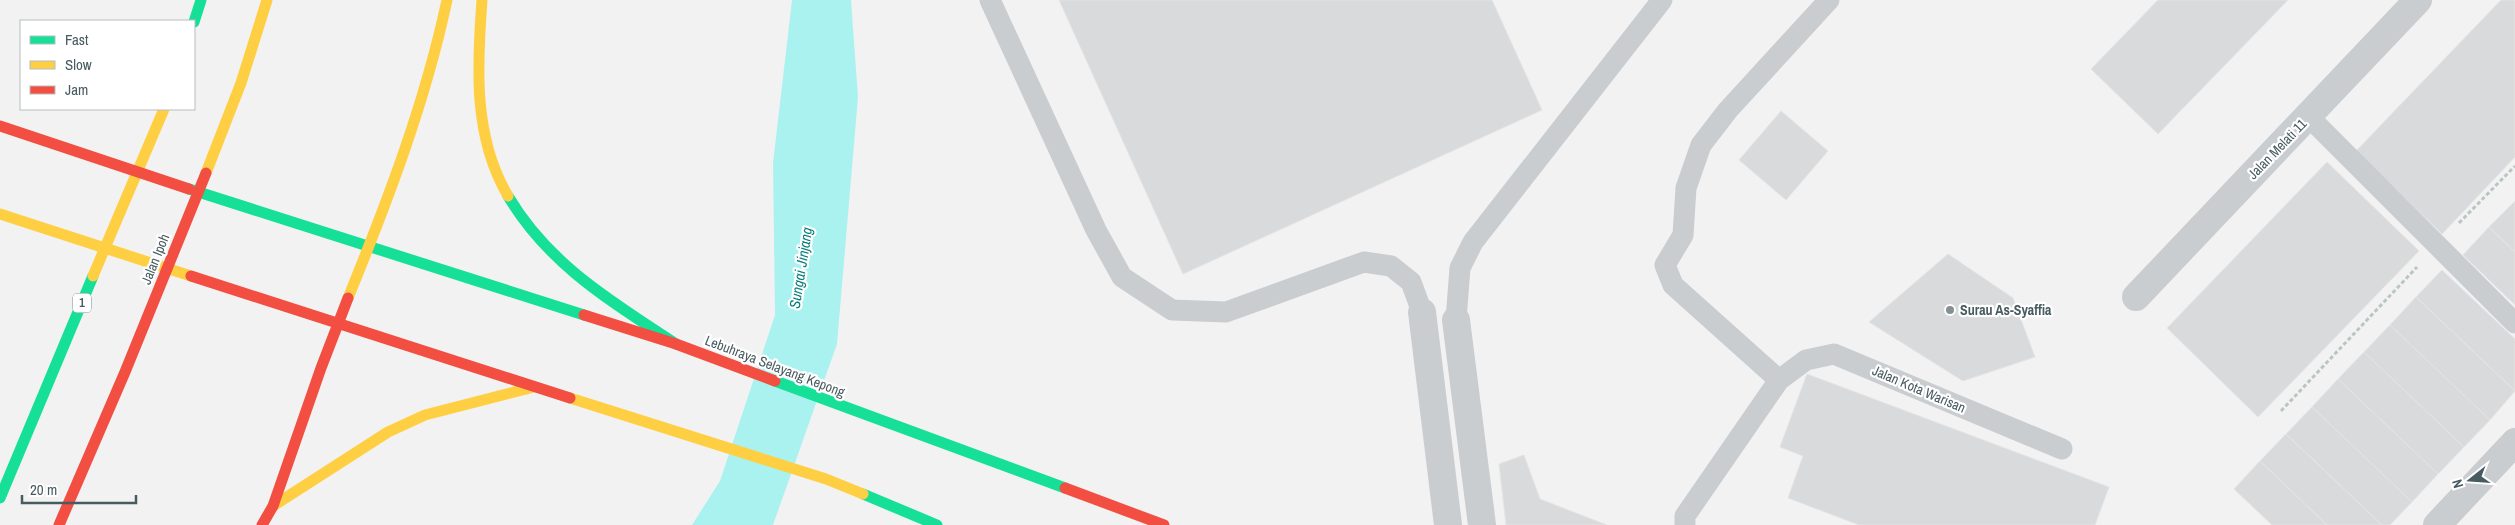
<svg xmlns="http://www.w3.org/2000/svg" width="2515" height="525" viewBox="0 0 2515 525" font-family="'Archivo Narrow',sans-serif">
<rect width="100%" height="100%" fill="#f3f2f2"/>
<path fill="#a9f2f0" d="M792,0H851L858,97L837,344L773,525H692L720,481L775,315L773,163Z"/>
<path fill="#d9dadb" stroke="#e4e4e5" d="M1059,0H1492L1542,110L1183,274Z
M2158,0H2288L2158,134L2091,69Z
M2501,0H2515V157L2442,234L2356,151Z
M1781,111L1828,151L1786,200L1739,160Z
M2327,162L2419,251L2258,417L2167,328Z
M2515,201V252L2489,227Z
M2489,227L2515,252V305L2463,255Z
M1948,254L2013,298L2035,357L1963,381L1869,322Z
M2442,270L2515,339V391L2416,297Z
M2416,297L2515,391L2490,420L2390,325Z
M2390,325L2490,420L2464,447L2364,352Z
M2364,352L2464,447L2438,474L2338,379Z
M1807,374L2109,487L2095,525H1859L1788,498L1803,456L1780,447Z
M2338,379L2438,474L2412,502L2312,407Z
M2312,407L2412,502L2390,525H2382L2286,434Z
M2286,434L2382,525H2327L2260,461Z
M1524,455L1540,499L1607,525H1506L1499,464Z
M2260,461L2327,525H2272L2234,489Z"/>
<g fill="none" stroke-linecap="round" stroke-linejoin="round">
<path stroke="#b8c7bf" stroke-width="3" stroke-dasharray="4 2.5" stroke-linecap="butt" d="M2459,223L2515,166
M2281,411L2417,267"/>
<path stroke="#c9cdcf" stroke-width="21" d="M990,0L1096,230L1122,277L1172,310L1226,312L1364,262L1391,266L1411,282L1422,312
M2308,116L2515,323
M1456,320L1460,268L1473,242L1662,0
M1779,380L1806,360L1834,354L2062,449
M1685,525V516L1779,380L1673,285L1665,265L1683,235L1686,188L1701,145L1728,110L1829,0"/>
<path stroke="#c9cdcf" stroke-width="28" d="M2136,297L2418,0
M1422,312L1448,525
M1456,320L1482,525
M2437,525L2515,442"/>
<path stroke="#16e098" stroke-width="11" d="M194,22L201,0
M189,189L584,315
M508,196C549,265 611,301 676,344
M775,381L1065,488
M863,494L937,525
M0,498L93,276"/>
<path stroke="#ffcf43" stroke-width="11" d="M482,0C477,66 473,137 508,196
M206,173L241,83L267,0
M0,214L191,276
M93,276L164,109
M348,298C388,200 425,103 447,0
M570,398L826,479L863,494
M273,506L388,432L425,415L534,387"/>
<path stroke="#f24e42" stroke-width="11" d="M0,126L189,189
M191,276L570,398
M584,315L676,344L775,381
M1065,488L1164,525
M59,525L125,372L206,173
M262,525L273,506L321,368L348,298"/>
</g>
<circle fill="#849093" stroke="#fff" stroke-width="2" cx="1950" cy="310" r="5"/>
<g text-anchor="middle" stroke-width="4.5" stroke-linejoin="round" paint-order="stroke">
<rect fill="#fff" stroke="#7f8c90" stroke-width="1" x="73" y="293.5" width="18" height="19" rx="4"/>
<g font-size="12" font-weight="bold" fill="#485b60">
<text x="82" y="307">1</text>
</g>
<g font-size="14" fill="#485b60" stroke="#fff">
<text transform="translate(2277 149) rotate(-46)" y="5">Jalan Melati 11</text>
<text transform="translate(155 259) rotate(-68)" y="5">Jalan Ipoh</text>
<text transform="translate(775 366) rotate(21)" y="5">Lebuhraya Selayang Kepong</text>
<text transform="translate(1919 389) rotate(23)" y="5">Jalan Kota Warisan</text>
</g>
<g font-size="14" font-weight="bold" fill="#485b60" stroke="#fff" text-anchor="start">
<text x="1960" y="315">Surau As-Syaffia</text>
</g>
<g font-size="15" font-style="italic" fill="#087e7a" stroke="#fff">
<text transform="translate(801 268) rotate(-81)" y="5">Sungai Jinjang</text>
</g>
</g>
<rect x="20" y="20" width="175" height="90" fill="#ffffff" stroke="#b6bdbf"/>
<rect x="30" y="36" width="25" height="8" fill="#16e098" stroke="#b6bdbf"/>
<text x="65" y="45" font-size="15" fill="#485b60">Fast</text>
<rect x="30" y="61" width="25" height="8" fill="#ffcf43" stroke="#b6bdbf"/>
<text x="65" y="70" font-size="15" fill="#485b60">Slow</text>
<rect x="30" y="86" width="25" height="8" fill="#f24e42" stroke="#b6bdbf"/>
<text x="65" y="95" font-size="15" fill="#485b60">Jam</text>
<g transform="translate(2470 480) rotate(253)" stroke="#ffffff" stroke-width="4" paint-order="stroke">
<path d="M0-4L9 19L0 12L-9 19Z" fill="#485b60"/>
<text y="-8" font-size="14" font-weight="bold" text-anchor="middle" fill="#485b60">N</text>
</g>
<path d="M22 495v8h114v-8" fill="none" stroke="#485b60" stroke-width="2.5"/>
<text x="30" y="495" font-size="15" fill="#485b60" stroke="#ffffff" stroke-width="4" paint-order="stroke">20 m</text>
</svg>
